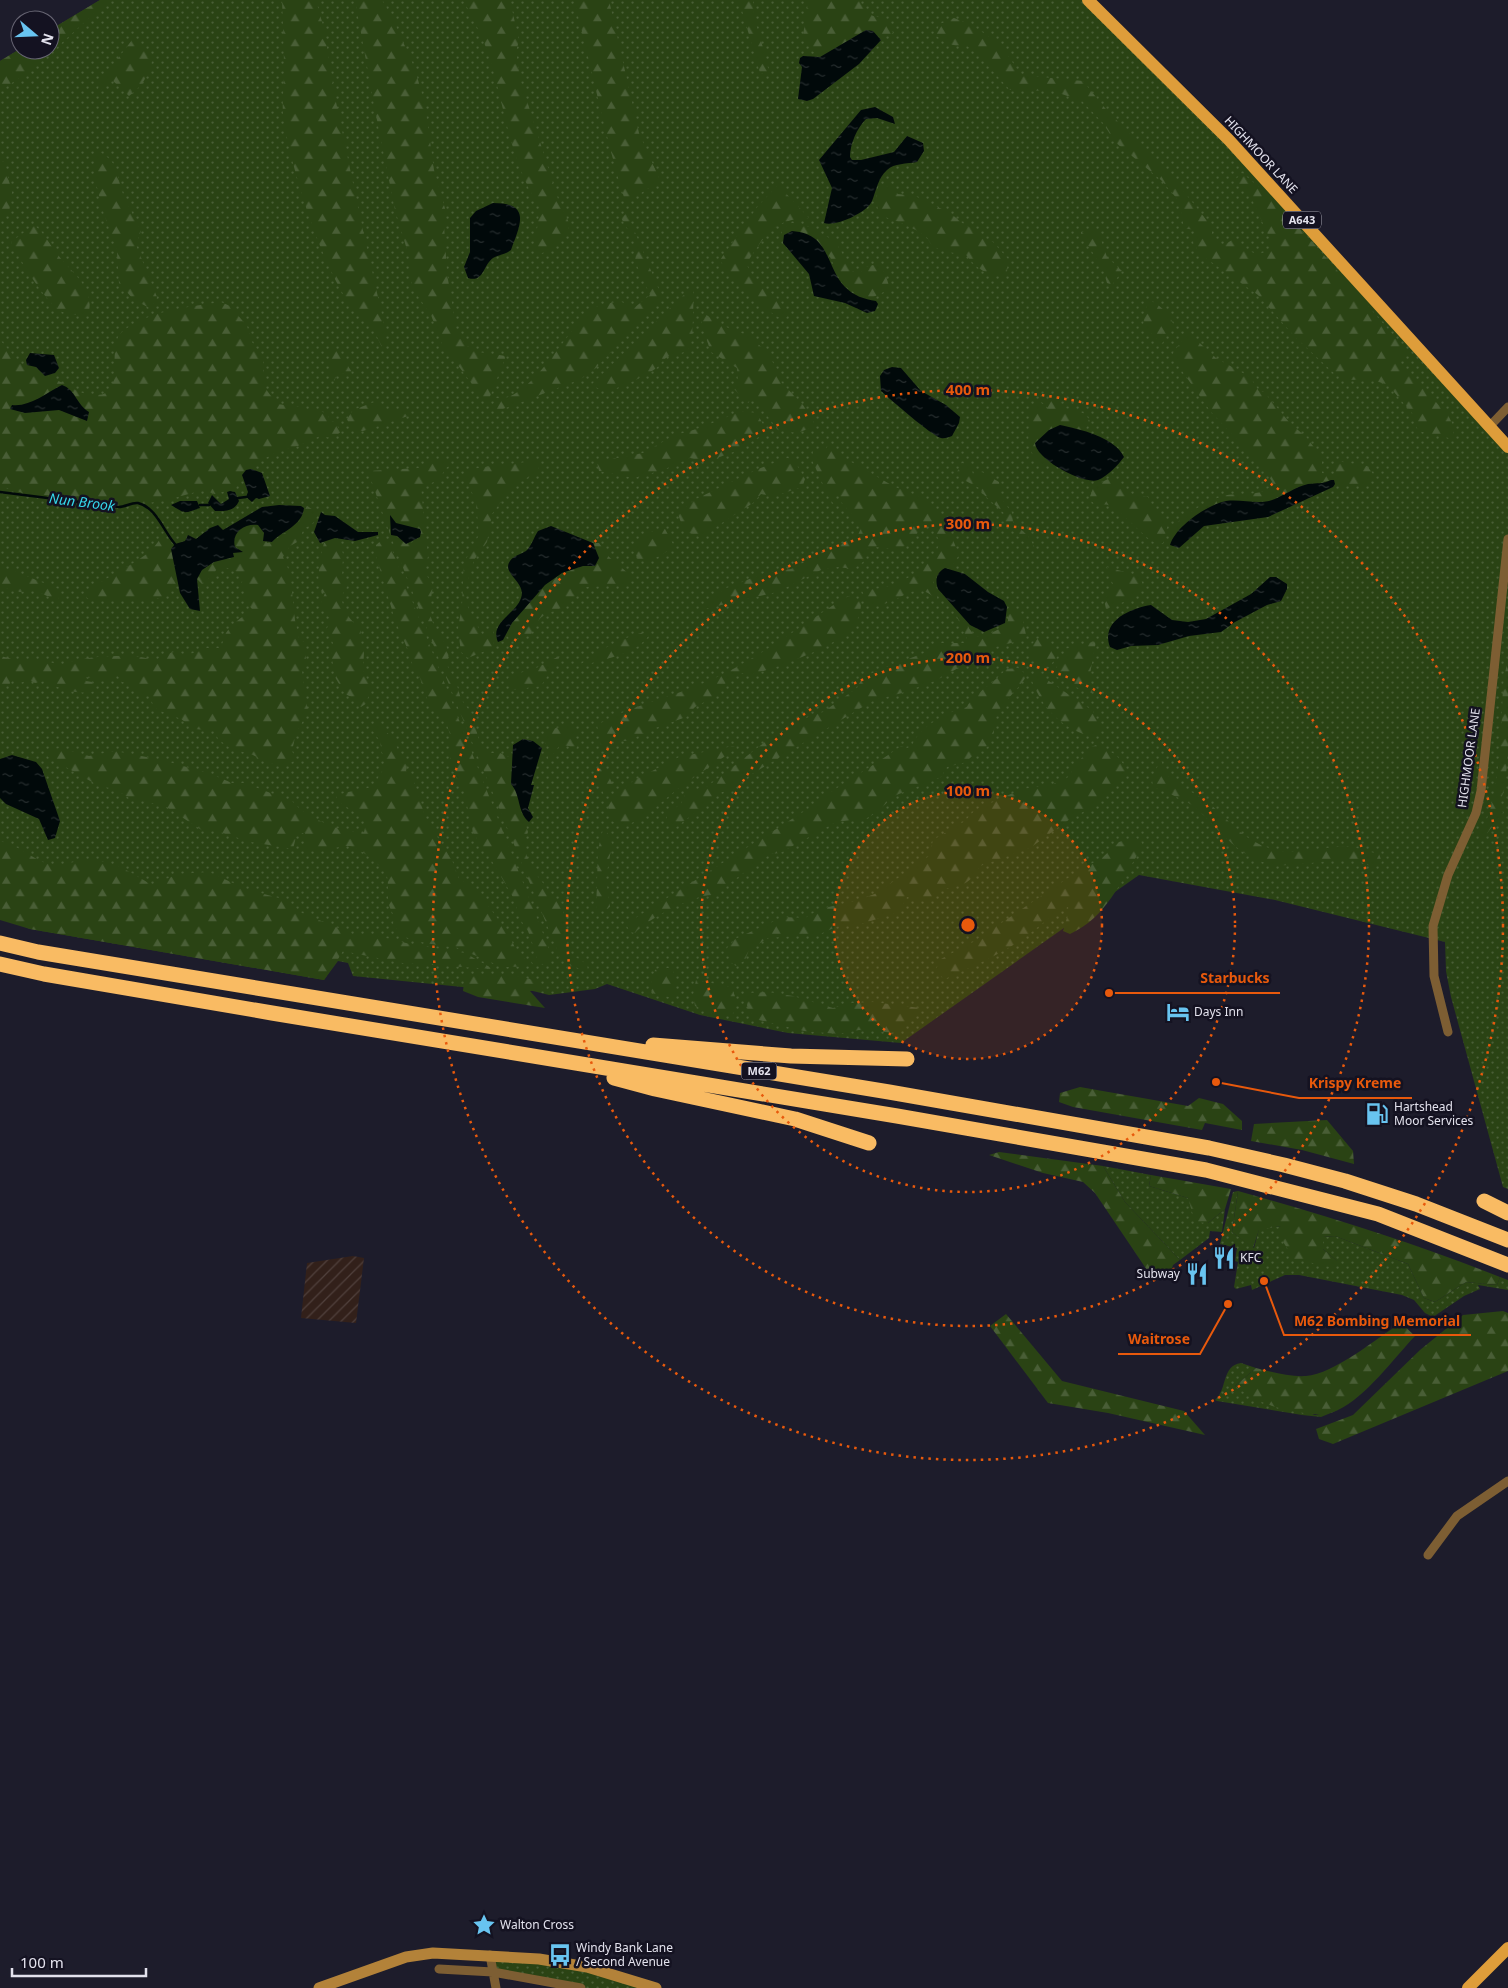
<svg xmlns="http://www.w3.org/2000/svg" width="1508" height="1988" viewBox="0 0 1508 1988" font-family="'Noto Sans',sans-serif">
<defs>
<pattern id="industrial-furrows" width="10" height="10" patternUnits="userSpaceOnUse" patternTransform="scale(1.25)"><rect width="10" height="10" fill="#32201a"/><path d="M-1 1l2-2M0 10L10 0M9 11l2-2" fill="none" stroke="#50403c"/></pattern>
<pattern id="grass-dots" width="8" height="8" patternUnits="userSpaceOnUse" patternTransform="scale(1.25)"><rect width="8" height="8" fill="#2a4314"/><path d="M2 2h.1M6 6h.1" fill="none" stroke="#495e36" stroke-width="1.8" stroke-linecap="round"/></pattern>
<pattern id="forest-firs" width="22" height="20" patternUnits="userSpaceOnUse" patternTransform="scale(1.25)"><rect width="22" height="20" fill="#2a4314"/><path d="M5 1l3.5 6h-7zM16 11l3.5 6h-7z" fill="#495e36"/></pattern>
<pattern id="water-ripples" width="26" height="14" patternUnits="userSpaceOnUse" patternTransform="scale(1.25)"><rect width="26" height="14" fill="#01090a"/><path d="M2 4q2-2 4 0t4 0M15 11q2-2 4 0t4 0" fill="none" stroke="#262d2e"/></pattern>
</defs>
<rect width="100%" height="100%" fill="#1d1c2b"/>
<path fill="url(#industrial-furrows)" d="M353,1256L364,1258L356,1323L301,1318L307,1263Z"/>
<path fill="url(#grass-dots)" d="M100,0H1088L1152,62L1508,447V1189L1503,1187L1451,997L1446,971L1445,942L1275,900L1139,875L901,1043L788,1033L700,1015L607,984L595,989L549,995L529,990L482,989L353,976L348,963L338,961L324,980L30,929L0,917V61L20,49L50,50V30Z
M1103,1166L1151,1175L1149,1186L1188,1198L1208,1223L1225,1209L1222,1232L1210,1231L1209,1238L1180,1260L1125,1202Z
M1238,1191L1232,1232L1254,1248L1259,1229L1281,1226L1337,1261L1323,1249V1237L1335,1236L1408,1264L1424,1298L1435,1302L1466,1282L1497,1285L1500,1277L1508,1280V1290L1478,1285L1480,1289L1464,1296L1433,1317L1425,1313L1414,1300L1402,1295L1299,1275H1285L1252,1290L1251,1285L1236,1289L1234,1287L1238,1262L1235,1261L1237,1248L1220,1244L1233,1192Z
M1241,1363L1256,1368L1235,1386L1315,1415L1338,1410L1321,1417L1302,1415L1217,1401L1215,1400C1228,1389 1221,1366 1241,1363Z
M490,1955L539,1959L656,1988H581L493,1972Z"/>
<path fill="url(#forest-firs)" fill-rule="evenodd" d="M100,0H109L34,68L0,91V61L20,49L50,50V30Z
M282,0H316L324,29L336,102L362,226L386,333V356L372,326C332,309 287,157 283,114C282,100 284,86 284,72C284,48 283,24 282,0Z
M355,0H382L392,17L415,69L425,105L434,170L446,212L444,225L447,273L457,334L467,346L478,352L506,356L487,404L442,344L431,315L415,292L411,281V263L395,210L375,110Z
M463,0H510L519,41L516,51L521,82L558,199L570,225C566,236 554,242 546,252L538,254L534,250L540,208C506,155 506,102 485,45C479,30 471,14 463,0Z
M574,0H609L639,133L660,180C649,189 637,194 626,204C605,137 592,68 574,0Z
M739,0H753C753,27 767,50 769,76L760,73Z
M808,0H859C864,11 871,19 885,17L893,33L885,36L866,30L830,52L823,55L818,54L812,51L803,36Z
M954,18C984,29 1005,46 1020,75L1083,81L1104,107L1181,188L1212,227V239L1221,247L1232,240L1257,255L1270,250L1269,237L1251,197L1234,181L1242,173L1264,191L1315,245L1407,351L1399,362L1448,415L1454,427L1453,439L1418,431L1412,413L1388,385L1370,379L1349,380L1335,374L1295,337L1258,295L1200,254L1193,242L1199,231L1184,228L1179,201L1161,180L1115,142L1103,123L1082,101L1053,91L1010,90L978,55L966,45C952,46 945,45 935,34L940,24Z
M132,40L142,45L152,61C148,76 142,87 129,96L112,80L96,94L101,81Z
M98,151C120,163 116,174 123,194C128,207 136,219 141,231L136,245L157,297L151,309L133,299L119,283L117,251L102,208L95,179L94,156Z
M0,160L4,162L12,192L9,213L0,218Z
M778,185L810,219C774,217 764,237 746,264C749,268 751,274 754,278C765,291 785,298 787,317L782,319C757,305 734,285 720,260L758,206Z
M889,186L898,194L915,196L950,213L966,226L974,228L982,237L993,242L1008,259L1007,272L1004,276C986,275 977,269 966,255C955,252 941,253 932,245C929,243 929,238 925,236C917,229 889,217 879,216L876,198L878,187Z
M627,213L662,297L596,368L581,379L498,411L492,407L496,398C530,404 568,326 594,308C600,304 612,303 620,301L634,308L650,295L635,261L636,253L633,238L621,218Z
M792,223L803,224L835,241L853,272H861L865,267L877,264L885,273L890,289L867,300L843,285L830,257L784,235L782,238V229Z
M34,225C46,235 49,244 58,255C73,274 96,289 88,315C81,315 71,315 65,313C47,307 20,259 11,242Z
M1097,229L1107,257L1122,271L1112,285L1107,283L1103,269L1081,234V232Z
M693,286C694,293 693,343 690,347C684,356 674,352 666,358C662,361 659,366 655,369C644,377 619,388 606,392L591,385Z
M1149,300C1159,303 1173,318 1174,327L1168,330L1162,344L1150,332L1143,328C1144,319 1145,308 1149,300Z
M221,302L230,306L247,326L252,342L263,358L265,388L277,404L301,407L303,410C316,410 325,408 331,421L335,422L341,432L332,438L320,436L298,446L277,452L252,465L251,469L246,470L236,488L215,494L203,490L167,500L105,510L80,504L67,497L23,493L0,486V340L21,364L35,367C46,378 60,380 74,389C82,393 87,395 96,395C128,396 105,346 122,332C149,310 189,307 221,302ZM57,387L72,391L82,408L89,412L84,420L59,410L25,413L14,411L12,405C28,406 44,396 57,387Z
M705,314L721,325L749,336L765,350L777,369L781,382L803,405L816,426L797,433L778,430L754,398L748,403L734,389L738,382L737,368L711,352L701,324Z
M1186,335H1191L1216,358L1250,377L1259,391L1264,392L1289,422L1307,438L1322,458V473L1335,476L1337,461L1367,466L1376,478L1361,486L1335,484L1334,480L1303,485L1269,501H1227L1217,504L1192,519L1173,537L1168,533L1170,529C1184,515 1204,502 1223,496C1239,491 1263,499 1273,483L1263,467L1211,412L1175,361L1173,353Z
M332,349H336L352,372L337,375L334,381C329,370 327,361 332,349Z
M1042,394L1046,399H1055L1062,408C1072,409 1087,411 1090,422L1084,431L1071,427L1049,430L1041,439L1037,451L1048,461L1042,465C1027,454 1027,437 1030,420C1031,413 1028,409 1033,405L1038,404L1042,409L1049,410L1046,405L1038,400Z
M377,401L387,411L404,409L408,416L363,431H352L347,419L353,410Z
M741,411L757,413L767,432L736,451L706,462L690,458L663,470L634,478L599,471L597,462L643,453L673,436L703,427Z
M828,445H834L839,455L895,487L923,498L931,509L938,511L947,525L959,555L951,568C941,568 938,573 933,581L938,601C917,580 908,596 887,603C882,605 876,605 870,606L862,591C871,589 881,589 889,586C911,579 932,564 940,543L932,524L923,525L912,541L899,550L876,547L867,549L863,562L853,569L838,567L821,570L777,592L700,610L724,589L767,572L791,569L858,535L862,526L841,502L838,490L834,491V504L830,500L812,460L813,451L826,449Z
M787,458L794,460L805,479L802,487L775,496L761,494L753,503L700,537L684,531L678,514L694,500L758,469Z
M445,459L451,464L445,469L440,479L421,488L428,556L425,573L433,585L429,612L437,634L443,640L449,652L447,665L456,682L461,699L473,716L479,741L484,750L490,753H500L513,759L520,808L528,832L524,843L529,865L563,909L570,954L587,964L588,971L571,966L560,957L459,710L391,537L368,471L419,468L426,462ZM390,515L396,523L420,537L411,543L390,534Z
M534,460L541,464L535,474L514,484L492,514L487,542L474,560L464,594L469,610L483,636L486,630L493,628L494,642L492,648L468,658L461,652L458,629L462,605L464,563L479,535L476,502L464,474L466,471C488,464 512,466 534,460Z
M962,463L971,467L973,474L982,472L999,482L1001,498L1012,513L1013,522L1028,536L1035,548L1025,543L1005,523L1006,515L982,493L981,489L964,480L957,472Z
M1112,477L1132,494L1148,497L1155,511L1165,518L1164,523L1168,524L1163,543L1157,544C1141,536 1119,507 1108,505C1104,504 1100,505 1097,506L1089,499L1094,486Z
M307,506L318,513C316,521 312,526 304,528L299,541L290,546L283,557L290,573L295,620L299,638L305,643L306,661L302,671L308,712L296,733L292,751L296,759L285,767L265,762L253,755L230,748L218,739L215,731L195,729L181,719L158,710L153,705L149,693L140,696L132,684L122,682L117,675L108,681L85,677L86,681L92,682L95,687L94,691C78,696 58,688 44,681L35,683L29,680L14,685L15,677L8,686H0V656L17,660L47,661L62,666C71,656 143,652 154,661L166,654L174,652L188,655L206,648H219C224,643 223,639 226,633C231,625 242,616 251,612L252,609L245,601V591L239,587L243,580L241,574C231,569 227,565 216,570L214,574L202,584L197,579C205,563 216,564 231,557L233,553L241,554L234,543C236,533 250,515 261,528C264,532 265,538 267,543L272,542L296,525Z
M665,529L674,546C661,556 654,561 638,559L632,549C644,536 648,530 665,529Z
M161,538C173,544 178,571 177,584L173,586L162,597L153,600H90L86,597L89,589L135,562L151,551Z
M330,539H339L343,554L342,578L348,585L341,597C344,610 348,620 360,627L361,632L358,642L364,652L363,670L370,686L367,703L361,707L358,705V700L345,694L335,677L331,652L333,643L326,630L331,620L320,605L325,593L320,591C316,581 321,554 324,543Z
M383,539L389,542L544,936L552,957C547,964 541,967 533,964L531,961L537,957L528,931L520,919L514,899L489,856L473,833L464,791L459,786L458,780L450,765L451,737L447,725L430,707L420,678L413,669L411,657L395,620L376,556V545Z
M593,543H599L608,556L629,574V581L624,585L584,587C579,593 573,601 567,605C549,615 539,611 531,635L511,640L507,636L512,623L533,597L562,573L583,566L596,548Z
M0,567L2,571L9,569L61,590L58,601L34,590L20,592L0,587Z
M1107,567L1139,576L1144,587L1131,599L1106,609L1104,599L1115,587L1109,577Z
M851,595L861,602C861,611 859,619 853,627C838,646 776,668 753,674C748,675 742,673 737,672L710,699L695,707L686,717L647,731L629,741H612L601,745L597,725C630,706 669,698 704,683C753,662 797,629 841,600Z
M1013,606L1022,615L1026,635L1023,640L995,647L937,680L902,693L874,700L747,777L733,790L722,792L675,828L667,824V813L681,804L686,792L708,786L765,742L810,716L823,712L857,688L862,678L881,669L927,652L940,643H969L957,617L958,614L975,636L984,637C993,631 1001,630 1008,621V609Z
M641,633H650C639,655 601,659 579,667C589,654 625,637 641,633Z
M1043,638L1049,641L1060,653L1049,667L1039,664L1031,654V645L1037,639Z
M1096,641L1090,674L1092,693L1070,685L1053,674L1060,661L1065,659V649Z
M560,656L541,686L512,690L508,678C519,672 524,672 534,669C543,665 550,660 560,656Z
M1508,662V751L1505,787L1500,802L1503,813L1481,841L1480,833C1497,810 1501,742 1502,712C1503,695 1502,679 1508,662Z
M1018,668L1027,675C1019,689 1006,699 998,712C993,722 996,737 988,746C982,753 971,754 967,762L947,767L941,777L894,796L876,813L867,818L836,822L780,853L770,854L713,895C695,894 647,919 635,933L630,932L626,924L803,812C834,788 869,769 901,746L907,748L912,746C918,727 949,711 967,707C973,694 996,682 1006,669Z
M1037,673L1093,711L1102,730L1092,737C1059,727 1042,708 1030,676Z
M376,723L393,738L401,757L408,762L406,771L413,778L426,819L452,860L459,879C475,884 515,938 517,955L529,961L531,966L507,967L495,964L458,948L425,943L401,936L393,923L395,917C384,901 390,894 387,876C384,867 358,846 348,846C333,846 321,856 306,849L305,833H297L293,849L251,842L216,831H203L165,806L129,798L115,789L99,786L48,757L47,751L60,748L89,756L115,751L162,760L211,774L232,783H244L292,801L301,810L316,819L333,827L352,831L359,835L364,832L366,824L362,817L336,800L337,796C349,790 362,791 374,786C378,776 384,770 388,760L382,753L380,741L370,727Z
M572,725L578,744L575,751L569,746L560,745L548,761L549,747L545,743L544,736L551,729Z
M1096,745C1110,751 1123,756 1126,773L1094,806L1070,819L1030,848L980,866C967,891 956,883 934,893L930,903L907,897L899,912L858,925L843,924L820,934L768,938L749,950L745,960L736,966L730,962L727,948L735,939L783,917L805,918L820,909L859,900L877,893L929,856L933,840L965,821L975,810L1002,798L1022,789L1051,785L1067,778L1089,748Z
M733,746L737,748L680,787L645,816L622,828L611,820L608,806L610,799L633,781L679,757Z
M1162,762C1163,780 1186,788 1200,797C1225,813 1235,835 1266,847C1294,858 1322,845 1350,847C1359,848 1370,852 1379,854L1382,862L1373,868C1351,850 1299,870 1271,864C1240,859 1219,829 1198,810C1186,799 1167,793 1153,787L1152,779L1159,763Z
M601,768H605L613,785L605,797L595,773Z
M604,825L612,844L606,878L610,907L596,912L598,850Z
M1135,837L1142,843L1141,849C1120,882 1107,917 1070,934L1063,931L1069,911L1068,907C1049,916 1038,928 1021,940C997,956 971,967 945,979L934,973L941,959L973,942L1074,874L1103,857L1119,842Z
M0,841C19,845 33,860 49,864C61,867 73,861 84,860C113,859 128,871 152,885L178,874L209,872L246,889L286,900L302,913L355,935L370,934L410,944L465,953L493,969L402,963L343,951L324,980L30,929L0,920Z
M659,968H673L676,986L673,998L652,993L650,986L655,970Z
M465,975C491,975 527,971 547,988L530,991L545,1008L478,997L463,991Z
M696,980L731,987C736,997 740,1007 731,1016L714,1015L695,1006L693,996Z
M768,992L793,996L833,1008L852,1003L873,1002L920,1008L918,1015L898,1033L859,1030L838,1034L804,1031L755,1019L748,1009L745,997L749,993Z
M1080,1087L1188,1106L1199,1098L1223,1104L1242,1121V1130L1205,1123L1202,1130L1073,1107L1059,1102L1060,1093Z
M1327,1120L1353,1151L1354,1164L1302,1150L1251,1141L1254,1124Z
M999,1152L1103,1166L1125,1202L1180,1260L1173,1265L1170,1274L1149,1273L1095,1193L1083,1182L1043,1173L989,1155Z
M1151,1175L1231,1189L1225,1209L1208,1223L1195,1222L1188,1198L1149,1186Z
M1238,1191C1327,1216 1414,1243 1500,1277L1497,1285L1466,1282L1435,1302L1424,1298L1408,1264L1335,1236L1323,1237V1249L1337,1261L1335,1268L1294,1259L1280,1237L1281,1226L1259,1230L1253,1248L1232,1232Z
M1503,1311L1508,1313V1371L1333,1444L1319,1439L1316,1429L1353,1415L1420,1350L1463,1315Z
M1006,1314L1062,1381L1184,1411L1205,1435L1108,1413L1048,1403L990,1326Z
M1401,1323L1415,1336C1394,1358 1366,1397 1338,1410C1324,1417 1308,1414 1293,1411C1270,1407 1254,1400 1235,1386L1256,1368C1271,1372 1290,1377 1306,1376C1334,1374 1377,1338 1401,1323Z"/>
<path fill="url(#water-ripples)" d="M866,30L873,31L881,40L859,64L813,99L807,101L798,99L802,67L799,63L800,58L803,56L820,57Z
M875,107L893,117L895,124L877,118L866,119C857,128 850,144 850,157L852,160H861L894,152L907,136L923,143L924,151L917,162C907,164 894,163 887,170C878,178 876,191 872,201C867,213 835,227 824,223L832,188L819,160L861,110Z
M493,203C532,203 520,225 511,250C506,254 499,255 493,258C483,265 484,283 468,278L464,267L470,252V218L476,211Z
M792,231C831,234 825,266 845,287C854,296 864,299 876,301L878,304L875,311L867,313L845,303L814,296L809,274L783,243L784,235Z
M30,353L54,355L59,368L55,373L45,376L36,367L27,365L26,360Z
M892,367L901,368L921,391L946,405L960,417L959,423L952,436C949,437 944,439 941,438C932,436 890,399 881,391L880,376L884,370Z
M62,385C75,389 77,405 89,412L87,421L59,410L25,413L10,409L12,405C30,407 46,393 62,385Z
M1060,425C1079,429 1115,437 1124,457C1118,465 1108,476 1098,480C1083,485 1036,459 1035,443L1049,430Z
M251,469L262,473L270,496L259,499L256,498L252,502L246,497L248,492L242,475L246,470Z
M1331,480H1334L1335,484L1333,487L1268,517L1204,526L1179,548L1170,545C1176,526 1207,505 1226,501C1240,499 1256,504 1269,501C1283,497 1294,487 1308,484C1317,483 1323,484 1331,480Z
M230,491L235,492L239,501C234,512 225,511 215,511L208,503L212,495L221,504L229,499L227,492Z
M180,501H197L200,508C183,514 186,514 171,505Z
M279,505L301,506L304,508C302,526 282,531 272,542L263,541L264,533L258,525C244,523 231,533 235,547L243,552L233,553L234,557L214,562L202,570L197,579L200,611L190,609L180,593L171,549L175,544L185,541L188,535L196,539L210,528L218,525L223,530L262,507Z
M321,512L325,515L335,516L358,532H378V535L355,541L335,538L320,543L314,532Z
M390,515L396,523L420,529L421,532L420,537L406,544L397,536L391,535Z
M551,526L593,543L599,558L595,566H583L562,573L545,585L512,623L503,640L498,642C489,623 516,614 521,598C527,582 501,574 510,561C513,556 521,554 526,551C531,547 534,537 538,531Z
M945,568L965,574L988,592L1004,601L1007,607L1005,623L984,632L970,625L938,589C935,580 936,573 945,568Z
M1270,577H1276L1287,584V589L1281,601L1267,605L1235,622L1221,632L1189,636L1158,645L1131,646L1117,650L1110,647C1100,621 1131,608 1151,605L1172,620L1188,622L1206,619L1251,594Z
M523,739L533,741L542,748L531,785H534L528,808L533,817L529,822C517,812 521,795 511,784L513,745Z
M12,755L36,762L42,769L60,821L55,838L48,840L39,819L6,804L0,798V759Z"/>
<g fill="none" stroke-linecap="round" stroke-linejoin="round">
<path stroke="#01090a" stroke-width="2.5" d="M0,492L119,507C125,507 132,502 138,503C156,507 164,532 175,544
M238,498L246,497
M200,505H209"/>
<path stroke="#7d5e33" stroke-width="9" d="M1489,427L1508,407
M1448,1032L1434,976L1433,926L1448,875L1476,813L1481,791L1508,539
M1428,1555L1457,1516L1508,1481
M490,1955L496,1988
M439,1969L493,1972L581,1988"/>
<path stroke="#b38239" stroke-width="11" d="M319,1988L406,1957L433,1953L539,1959L587,1967L656,1988"/>
<path stroke="#de9d3a" stroke-width="12" d="M1088,0L1229,140L1508,447
M1468,1988L1508,1948"/>
<path stroke="#f9bb63" stroke-width="15" d="M0,943L38,952L889,1092L1209,1148L1284,1165L1345,1181L1416,1204L1508,1240
M0,964L44,974L272,1013L897,1116L1206,1170L1378,1214L1508,1265
M653,1045L791,1056L907,1059
M614,1078L655,1089L795,1119L869,1143
M1484,1201L1508,1213"/>
</g>
<circle cx="968" cy="925" r="134" fill="#e8590c" fill-opacity=".12"/>
<g fill="none" stroke="#e8590c" stroke-width="2.5" stroke-dasharray="2.5 5">
<circle cx="968" cy="925" r="134"/>
<circle cx="968" cy="925" r="267"/>
<circle cx="968" cy="925" r="401"/>
<circle cx="968" cy="925" r="535"/>
</g>
<defs>
<symbol id="hotel-bare" viewBox="-9 -9 18 18"><path d="M-6-4.5h1.5V1H6V5H4.5V3h-9V5H-6ZM-4 0a1.8 1.8 0 1 1 3.6 0ZM.5 0V-2.5h3Q6-2.5 6 0Z" fill="#68c4f0" stroke="#141221" stroke-width="2.5" paint-order="stroke"/></symbol>
<symbol id="fuel-bare" viewBox="-9 -9 18 18"><path d="M-5.5-6h7V0h2V4h1.3V-2.5L3-4.5l.8-.8L6-3V5H2.5V1h-1V6h-7ZM-4.2-4.7v3.2H.2V-4.7Z" fill="#68c4f0" stroke="#141221" stroke-width="2.5" paint-order="stroke"/></symbol>
<symbol id="restaurant-bare" viewBox="-9 -9 18 18"><path d="M-5-6h1v4h1v-4h1v4h1v-4h1v5L-1.5 .5V6h-2V.5L-5-1ZM5-6V6H3V1.5H1.5Q1.5-4 5-6Z" fill="#68c4f0" stroke="#141221" stroke-width="2.5" paint-order="stroke"/></symbol>
<symbol id="sight-bare" viewBox="-9 -9 18 18"><path d="M0-6L1.8-2.2L6-1.7L2.9 1.2L3.7 5.4L0 3.3L-3.7 5.4L-2.9 1.2L-6-1.7L-1.8-2.2Z" fill="#68c4f0" stroke="#141221" stroke-width="2.5" paint-order="stroke"/></symbol>
<symbol id="bus-bare" viewBox="-9 -9 18 18"><path d="M-5-6H5V4H4V6H2V4H-2V6H-4V4H-5ZM-3.5-4V0h7V-4ZM-3.5 1.2v1.5H-2V1.2ZM2 1.2v1.5H3.5V1.2Z" fill="#68c4f0" stroke="#141221" stroke-width="2.5" paint-order="stroke"/></symbol>
</defs>
<g fill-rule="evenodd">
<use href="#hotel-bare" x="1162" y="996" width="32" height="32"/>
<use href="#fuel-bare" x="1361" y="1098" width="32" height="32"/>
<use href="#restaurant-bare" x="1208" y="1242" width="32" height="32"/>
<use href="#restaurant-bare" x="1181" y="1258" width="32" height="32"/>
<use href="#sight-bare" x="468" y="1909" width="32" height="32"/>
<use href="#bus-bare" x="544" y="1939" width="32" height="32"/>
</g>
<g text-anchor="middle" stroke-width="5" stroke-linejoin="round" paint-order="stroke">
<g fill="#141221" stroke="#a5a4b0" stroke-width="1">
<rect x="1283" y="211.5" width="38" height="17" rx="4"/>
<rect x="741.5" y="1062.5" width="35" height="17" rx="4"/>
</g>
<g font-size="11" font-weight="bold" fill="#e3e2ed">
<text x="1302" y="224">A643</text>
<text x="759" y="1075">M62</text>
</g>
<g font-size="12" fill="#e3e2ed" stroke="#141221">
<text transform="translate(1261 155) rotate(47)" y="4">HIGHMOOR LANE</text>
<text transform="translate(1469 758) rotate(-82)" y="4">HIGHMOOR LANE</text>
</g>
<g font-size="12" fill="#e3e2ed" stroke="#141221" text-anchor="start">
<text x="1194" y="1016">Days Inn</text>
<text x="1394" y="1111">Hartshead<tspan x="1394" dy="14">Moor Services</tspan></text>
<text x="1240" y="1262">KFC</text>
<text x="1180" y="1278" text-anchor="end">Subway</text>
<text x="500" y="1929">Walton Cross</text>
<text x="576" y="1952">Windy Bank Lane<tspan x="576" dy="14">/ Second Avenue</tspan></text>
</g>
<g font-size="14" font-style="italic" fill="#35d8eb" stroke="#141221">
<text transform="translate(82 502) rotate(7)" y="5">Nun Brook</text>
</g>
</g>
<circle cx="968" cy="925" r="8" fill="#e8590c" stroke="#141221" stroke-width="2.5"/>
<g font-size="15" text-anchor="middle" font-weight="bold" fill="#e8590c" stroke="#141221" stroke-width="5" stroke-linejoin="round" paint-order="stroke">
<text x="968" y="395">400 m</text>
<text x="968" y="529">300 m</text>
<text x="968" y="663">200 m</text>
<text x="968" y="796">100 m</text>
</g>
<path fill="none" stroke="#e8590c" stroke-width="2" d="M1109 993L1191 993H1280M1216 1082L1299 1098H1412M1264 1281L1284 1335H1471M1228 1304L1200 1354H1118"/>
<g fill="#e8590c" stroke="#141221" stroke-width="2">
<circle cx="1109" cy="993" r="5"/>
<circle cx="1216" cy="1082" r="5"/>
<circle cx="1264" cy="1281" r="5"/>
<circle cx="1228" cy="1304" r="5"/>
</g>
<g font-size="14" text-anchor="middle" font-weight="bold" fill="#e8590c" stroke="#141221" stroke-width="5" stroke-linejoin="round" paint-order="stroke">
<text x="1235" y="983">Starbucks</text>
<text x="1355" y="1088">Krispy Kreme</text>
<text x="1377" y="1326">M62 Bombing Memorial</text>
<text x="1159" y="1344">Waitrose</text>
</g>
<g transform="translate(35 35) rotate(109)"><circle r="24" fill="#141221" stroke="#676573"/>
<path d="M0-4L9 19L0 12L-9 19Z" fill="#68c4f0"/>
<text y="-8" font-size="14" font-weight="bold" text-anchor="middle" fill="#e3e2ed">N</text>
</g>
<path d="M12 1968v8h134v-8" fill="none" stroke="#e3e2ed" stroke-width="2.5"/>
<text x="20" y="1968" font-size="15" fill="#e3e2ed" stroke="#141221" stroke-width="4" paint-order="stroke">100 m</text>
</svg>
